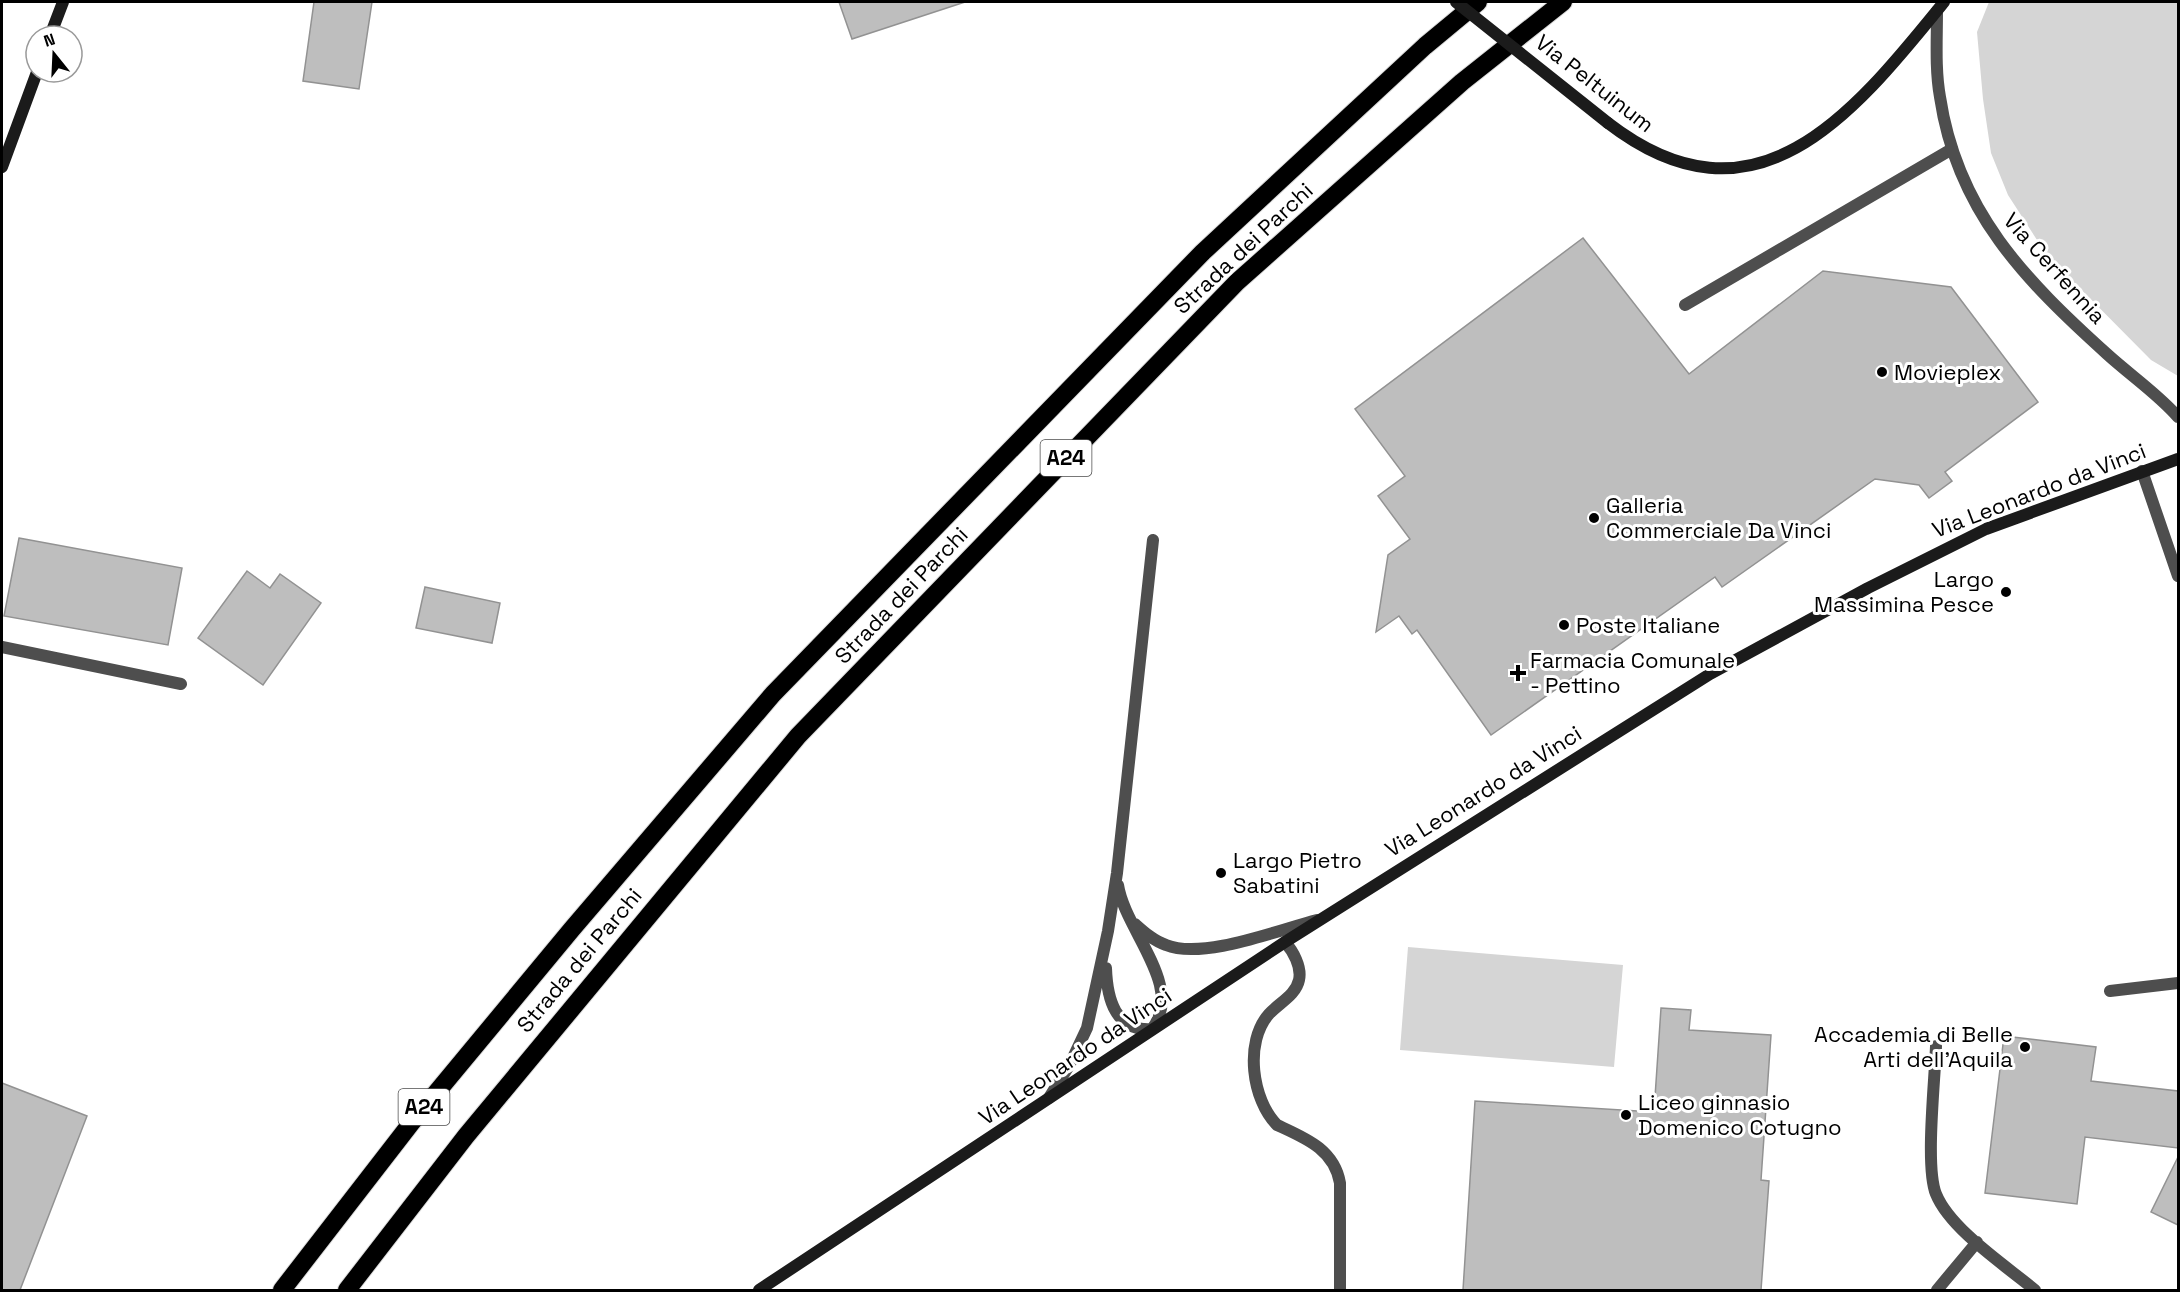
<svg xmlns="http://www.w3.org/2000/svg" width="2180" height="1292" viewBox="0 0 2180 1292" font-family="'Space Grotesk',sans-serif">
<rect width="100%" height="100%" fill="#fff"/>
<path fill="#d5d5d5" d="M1989,2H2178V376L2151,360L2046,254L2008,195L1991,153L1983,99L1977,32Z
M1408,947L1623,965L1614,1067L1400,1050Z"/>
<path fill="#bebebe" stroke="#929292" stroke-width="1.5" d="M314,2H372L359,89L303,81Z
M839,2H965L852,39Z
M1583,238L1689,374L1823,271L1951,287L2038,402L1945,472L1952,481L1929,498L1919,485L1875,479L1722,587L1715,577L1491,735L1417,630L1412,634L1399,616L1376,632L1388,555L1410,539L1378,496L1405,476L1355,409Z
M19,538L182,568L168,645L4,616Z
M247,571L270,588L280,574L321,603L263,685L198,638Z
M425,587L500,603L492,643L416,628Z
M1661,1008L1691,1010L1689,1030L1771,1035L1761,1180L1769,1181L1761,1290H1463L1475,1101L1654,1112Z
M2004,1036L2096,1047L2091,1081L2178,1091V1148L2085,1137L2077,1204L1985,1193Z
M2,1083L87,1116L20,1290H2Z
M2178,1157V1225L2151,1212Z"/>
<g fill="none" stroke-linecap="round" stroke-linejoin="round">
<defs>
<path id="highway" d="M282,1290L412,1122L572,929L773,694L1203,252L1425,46L1478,2
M347,1290L466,1136L798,736L1237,282L1462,82L1563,2"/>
</defs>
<use href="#highway" stroke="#dbdbdb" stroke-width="20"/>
<path stroke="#4e4e4e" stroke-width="12" d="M1685,305L1952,149
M2142,471L2178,576
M2,647L181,684
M1135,924C1144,932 1154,941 1166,945C1203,960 1278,930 1317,920
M1285,942C1293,951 1302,967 1299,980C1296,995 1279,1003 1269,1014C1244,1042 1252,1100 1277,1125C1305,1138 1334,1149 1340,1183V1290
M1106,968C1107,998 1115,1032 1152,1029C1185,986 1125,931 1118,885
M2110,991L2178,983
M1936,1046C1935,1080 1925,1167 1936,1194C1950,1229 2006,1266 2035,1290
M1049,1098L1070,1064L1087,1028L1108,931L1117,873L1153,540
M1937,1290L1977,1242"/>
<path stroke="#4e4e4e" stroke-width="12" d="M1937,11C1937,40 1935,69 1940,97C1957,211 2025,280 2107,354C2130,375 2158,394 2178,417"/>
<path stroke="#1b1b1b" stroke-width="12" d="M50,36L63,2
M1608,123C1756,237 1854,113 1944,2
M2,167L37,72
M759,1290L1285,942L1710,674L1868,588L1986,529L2178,459"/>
<use href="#highway" stroke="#000" stroke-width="18"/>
<path stroke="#1b1b1b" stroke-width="12" d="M1456,2L1608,123"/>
</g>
<g fill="#000" stroke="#fff" stroke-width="2">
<circle cx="1882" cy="372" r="6"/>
<circle cx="1594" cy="518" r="6"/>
<circle cx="2006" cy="592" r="6"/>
<circle cx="1564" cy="625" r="6"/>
<path d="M1515 664h6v6h6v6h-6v6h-6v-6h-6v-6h6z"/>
<circle cx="1221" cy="873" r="6"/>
<circle cx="2025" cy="1047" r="6"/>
<circle cx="1626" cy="1115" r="6"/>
</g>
<g text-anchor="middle" stroke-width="6" stroke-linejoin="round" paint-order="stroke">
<g fill="#fff" stroke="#4c4c4c" stroke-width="1.5">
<rect x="1040.5" y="440" width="51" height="36" rx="4.5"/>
<rect x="398.5" y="1089" width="51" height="36" rx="4.5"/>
</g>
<g font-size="21" font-weight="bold" fill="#000">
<text x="1066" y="465">A24</text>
<text x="424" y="1114">A24</text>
</g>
<g font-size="22" fill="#000" stroke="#fff">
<text transform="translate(1595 83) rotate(38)" y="8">Via Peltuinum</text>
<text transform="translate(1243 248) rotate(-43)" y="8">Strada dei Parchi</text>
<text transform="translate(2055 268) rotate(48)" y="8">Via Cerfennia</text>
<text transform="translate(2039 490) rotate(-21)" y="8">Via Leonardo da Vinci</text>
<text transform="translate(901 595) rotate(-46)" y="8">Strada dei Parchi</text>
<text transform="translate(1483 791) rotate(-32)" y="8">Via Leonardo da Vinci</text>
<text transform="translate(579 960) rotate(-50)" y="8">Strada dei Parchi</text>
<text transform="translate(1075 1056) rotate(-34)" y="8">Via Leonardo da Vinci</text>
</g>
<g font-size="22" fill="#000" stroke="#fff" text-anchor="start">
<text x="1894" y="380">Movieplex</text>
<text x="1606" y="513">Galleria<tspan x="1606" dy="25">Commerciale Da Vinci</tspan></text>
<text x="1994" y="587" text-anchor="end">Largo<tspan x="1994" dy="25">Massimina Pesce</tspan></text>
<text x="1576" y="633">Poste Italiane</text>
<text x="1530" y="668">Farmacia Comunale<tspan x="1530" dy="25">- Pettino</tspan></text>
<text x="1233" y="868">Largo Pietro<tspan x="1233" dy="25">Sabatini</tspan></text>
<text x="2013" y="1042" text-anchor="end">Accademia di Belle<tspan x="2013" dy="25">Arti dell'Aquila</tspan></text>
<text x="1638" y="1110">Liceo ginnasio<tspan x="1638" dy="25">Domenico Cotugno</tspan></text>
</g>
</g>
<rect width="2180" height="1292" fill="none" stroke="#000000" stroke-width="6"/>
<g transform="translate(54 54) rotate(342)"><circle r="28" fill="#ffffff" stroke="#999999" stroke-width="1.5"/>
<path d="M0-4.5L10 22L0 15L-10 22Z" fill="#000000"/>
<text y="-9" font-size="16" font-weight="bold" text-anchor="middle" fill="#000000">N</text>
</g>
</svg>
